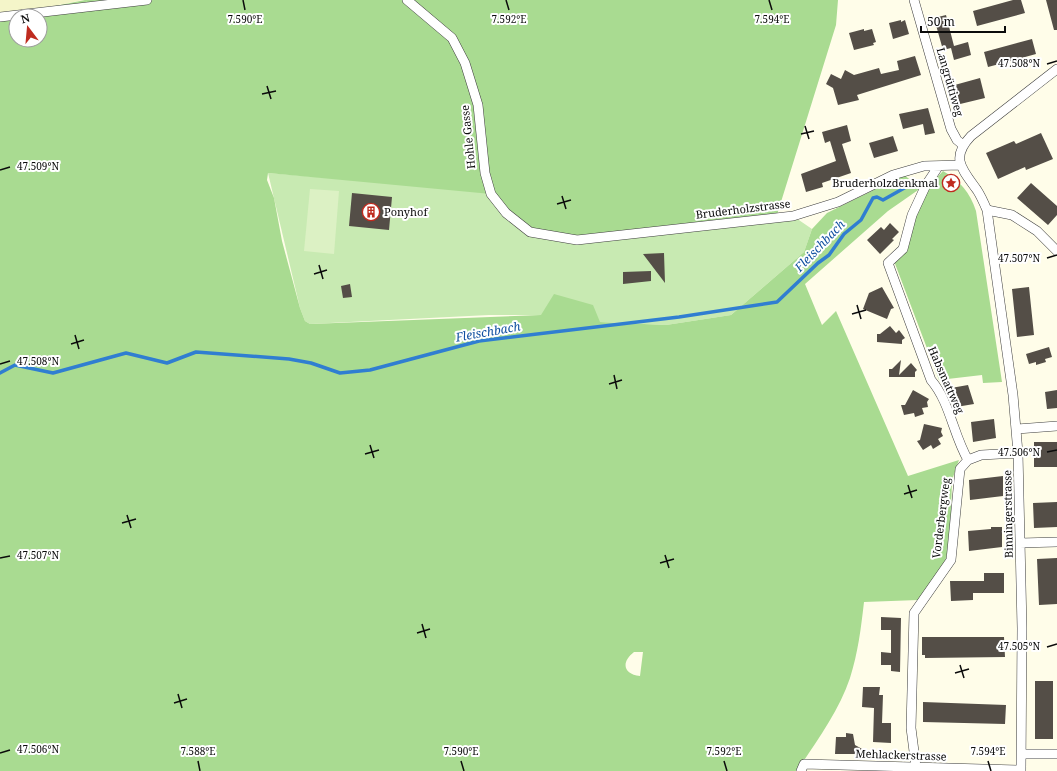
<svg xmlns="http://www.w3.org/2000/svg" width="1057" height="771" viewBox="0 0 1057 771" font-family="'Noto Serif',serif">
<rect width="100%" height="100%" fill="#fffde9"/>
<path fill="#f4f5c9" d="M0,0H83L0,17Z"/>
<path fill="#c8eab2" d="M268,173L793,216L812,229L804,252L731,315L666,325L600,322L541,315H489L310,324L305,321L300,308Z"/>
<path fill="#a9db91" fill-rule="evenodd" d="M85,0H838L836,25L776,218L577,240L530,232L491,194L268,173L267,180L274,198L282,241L300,308L305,321L310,324L541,315L554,294L593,305L600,322L666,325L731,315L804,252L812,229L827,213L904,175L921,188L888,211L805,284L822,325L836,311L908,476L959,460L952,480L950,542L945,562L918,600L864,602C861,628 858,653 850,678C839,711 816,742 797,771H0V17ZM16,16H40V40H16ZM634,652H643L640,676C623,674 621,662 634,652Z
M943,171C960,181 970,192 976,211L1002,382L983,383L982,375L939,380L894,261L929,186Z"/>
<path fill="#dcf1c4" d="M310,189L339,191L334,254L304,251Z"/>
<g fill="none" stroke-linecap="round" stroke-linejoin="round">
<path stroke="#307ed1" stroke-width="3.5" d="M0,373L15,365L53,373L126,353L167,363L196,352L289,359L311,363L340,373L370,370L479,341L679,317L777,302L818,263L829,255L844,234L861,220L873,198L877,197L883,200L915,182"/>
</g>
<path fill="#544e47" d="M1013,0H1021L1025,13L977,26L973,11Z
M1046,0H1057V30H1054Z
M946,15L954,46L968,42L971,55L954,60L951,48L943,50L934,18Z
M901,20V22L905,20L909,34L893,39L889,23Z
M864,29V31L872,29L876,42L873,43L874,45L854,50L849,33Z
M1032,39L1036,54L988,67L984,52Z
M915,56L921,75L857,95L859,100L838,105L833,88L826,84L831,74L841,79L845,70L854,75L879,68L881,74L899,70L897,61Z
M980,78L985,98L956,105L951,86Z
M928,108L935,133L925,135L923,124L903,129L899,114Z
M847,125L851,141L842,144L851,173L822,183L823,187L806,192L801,174L836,161L830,141L825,143L822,132Z
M1041,133L1053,159L1026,170L1025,167L998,179L986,153L1014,141L1016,144Z
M893,136L898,151L874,158L869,143Z
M1031,183L1057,206V215L1048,225L1017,198Z
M352,193L392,197L389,230L349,226Z
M890,223L899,232L892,239L894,240L880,254L867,240L881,227L884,230Z
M664,253L665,283L643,254Z
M651,271V281L623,284V272Z
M350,284L352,297L343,298L341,286Z
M882,287L894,308L891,309L887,319L863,309L869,293Z
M1029,287L1034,335L1017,337L1012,289Z
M890,326L896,333L899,330L905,338L902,340V344L877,342V334H880Z
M1049,347L1052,357L1045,359L1046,362L1036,365V362L1029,364L1026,354Z
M901,360L899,375L911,363L917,370L915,372V377H889V369H892Z
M968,385L974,404L956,407L951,388Z
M913,390L929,399L927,402L928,407L922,408L924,414L915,417L914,413L904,415L901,405H905Z
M1057,390V408L1047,409L1045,392Z
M994,419L996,438L973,442L971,422Z
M924,424L942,428L941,432L943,436L938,439L941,444L933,449L931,445L923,450L917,441L920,440Z
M1034,442H1057V467H1034Z
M1003,476V496L970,500L969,480Z
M1057,502V527L1034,528L1033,503Z
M991,527H1002V547L969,551L968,531L991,529Z
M1057,558V604L1039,605L1037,559Z
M984,573H1004V593H973V600L951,601L950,581H984Z
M881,617L901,618L900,672L891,671V665H881V652L891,653V630H881Z
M922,637H1004L1005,657L925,658V655H922Z
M1035,681H1053V739H1035Z
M863,687H880L879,695H883L882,723H891V743L873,742L874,708L862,707Z
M923,702L1006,705L1005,724L923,722Z
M846,733L853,734L855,745L864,750L855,754H835L836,737H846Z"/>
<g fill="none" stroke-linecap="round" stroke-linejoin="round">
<defs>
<path id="street" d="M407,0L452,38L465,63L478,105L485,173L491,194L506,213L530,232L577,240L793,216L838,202L893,175L924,166L960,165
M914,0L951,129L957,140L963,145
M0,17L147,0
M938,167L926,185L912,215L903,249L888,263L931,380C950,402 953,434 968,460
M987,210L1012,215L1037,231L1057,251
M1017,429L1057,426
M1020,543L1057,542
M1022,754H1057
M916,767L911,728L914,613L951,560L960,469L968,460L981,455L1018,453
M801,771L804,764L1021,770
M1021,771L1022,628L1018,453L1013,395L987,210C984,203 981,196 977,190C962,169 950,158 971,136L1057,69"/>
</defs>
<use href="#street" stroke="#3e3e3e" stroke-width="10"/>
<use href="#street" stroke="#fff" stroke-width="9"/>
</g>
<path fill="none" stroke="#0b0b0b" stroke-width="1.5" d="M243,0L245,10M506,0L509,10M769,0L772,10M1047,64L1057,61M267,86L271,99M262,94L276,91M805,126L809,139M801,134L814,131M0,170L10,167M562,196L566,209M557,204L571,200M1047,258L1057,255M319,265L323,279M314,274L327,270M857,305L861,319M852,314L866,310M75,335L79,349M71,344L84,340M0,364L10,361M614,375L617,389M609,384L622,380M370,445L374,458M1047,452L1057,450M365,454L379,450M908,485L912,498M904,494L917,490M127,515L131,528M122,523L136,519M665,555L669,568M0,558L10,556M660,563L674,559M422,624L426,638M417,633L430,629M1047,647L1057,644M960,665L964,678M955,673L969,669M178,694L182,708M174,703L187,699M0,753L10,750M198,761L200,771M461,761L464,771M724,761L727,771M988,761L991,771"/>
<defs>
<symbol id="sight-ring" viewBox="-11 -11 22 22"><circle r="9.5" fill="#fff" stroke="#bf2b1f" stroke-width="1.5"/><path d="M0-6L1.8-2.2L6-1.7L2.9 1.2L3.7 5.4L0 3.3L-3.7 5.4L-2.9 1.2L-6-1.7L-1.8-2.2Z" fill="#bf2b1f"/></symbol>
<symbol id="building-ring" viewBox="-11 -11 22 22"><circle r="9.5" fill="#fff" stroke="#bf2b1f" stroke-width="1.5"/><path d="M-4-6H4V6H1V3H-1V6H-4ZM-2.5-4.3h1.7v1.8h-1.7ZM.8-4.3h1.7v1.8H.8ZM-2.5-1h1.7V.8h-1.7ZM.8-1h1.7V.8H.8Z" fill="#bf2b1f"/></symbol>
</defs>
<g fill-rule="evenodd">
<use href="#sight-ring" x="941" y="173" width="20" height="20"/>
<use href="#building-ring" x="361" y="202" width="20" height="20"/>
</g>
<g text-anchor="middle" stroke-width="4" stroke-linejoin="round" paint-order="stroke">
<g font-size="11" fill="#0b0b0b" stroke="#fff">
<text transform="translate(950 82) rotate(74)" y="4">Langrüttiweg</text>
<text transform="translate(468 137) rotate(-96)" y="4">Hohle Gasse</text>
<text transform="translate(743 209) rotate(-7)" y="4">Bruderholzstrasse</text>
<text transform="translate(946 380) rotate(66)" y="4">Habsmattweg</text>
<text transform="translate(1008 514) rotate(-91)" y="4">Binningerstrasse</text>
<text transform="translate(941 518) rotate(-83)" y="4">Vorderbergweg</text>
<text transform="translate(901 755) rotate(2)" y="4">Mehlackerstrasse</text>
</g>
<g font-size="11" fill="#0b0b0b" stroke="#fff" text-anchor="end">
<text x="938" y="187">Bruderholzdenkmal</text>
<text x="384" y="216" text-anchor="start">Ponyhof</text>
</g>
<g font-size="12" font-style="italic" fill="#1150a0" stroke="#fff">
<text transform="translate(820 246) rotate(-46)" y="4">Fleischbach</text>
<text transform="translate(488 332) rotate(-10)" y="4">Fleischbach</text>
</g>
</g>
<g font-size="10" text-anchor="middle" fill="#0b0b0b" stroke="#fff" stroke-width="4" stroke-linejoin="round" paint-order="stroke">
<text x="245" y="23">7.590°E</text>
<text x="509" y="23">7.592°E</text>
<text x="772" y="23">7.594°E</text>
<text x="1019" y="67">47.508°N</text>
<text x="38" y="170">47.509°N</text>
<text x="1019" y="262">47.507°N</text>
<text x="38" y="365">47.508°N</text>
<text x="1019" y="456">47.506°N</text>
<text x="38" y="559">47.507°N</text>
<text x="1019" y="650">47.505°N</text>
<text x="38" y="753">47.506°N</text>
<text x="198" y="755">7.588°E</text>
<text x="461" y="755">7.590°E</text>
<text x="724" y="755">7.592°E</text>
<text x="988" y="755">7.594°E</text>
</g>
<g transform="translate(28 28) rotate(344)"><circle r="19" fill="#ffffff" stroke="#9d9d9d"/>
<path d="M0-3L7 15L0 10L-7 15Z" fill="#bf2b1f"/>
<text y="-6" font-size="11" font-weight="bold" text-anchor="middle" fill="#0b0b0b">N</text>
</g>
<path d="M921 26v6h84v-6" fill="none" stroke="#0b0b0b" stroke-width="2"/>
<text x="927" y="26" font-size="12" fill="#0b0b0b" stroke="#ffffff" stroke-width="3" paint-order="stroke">50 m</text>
</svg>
